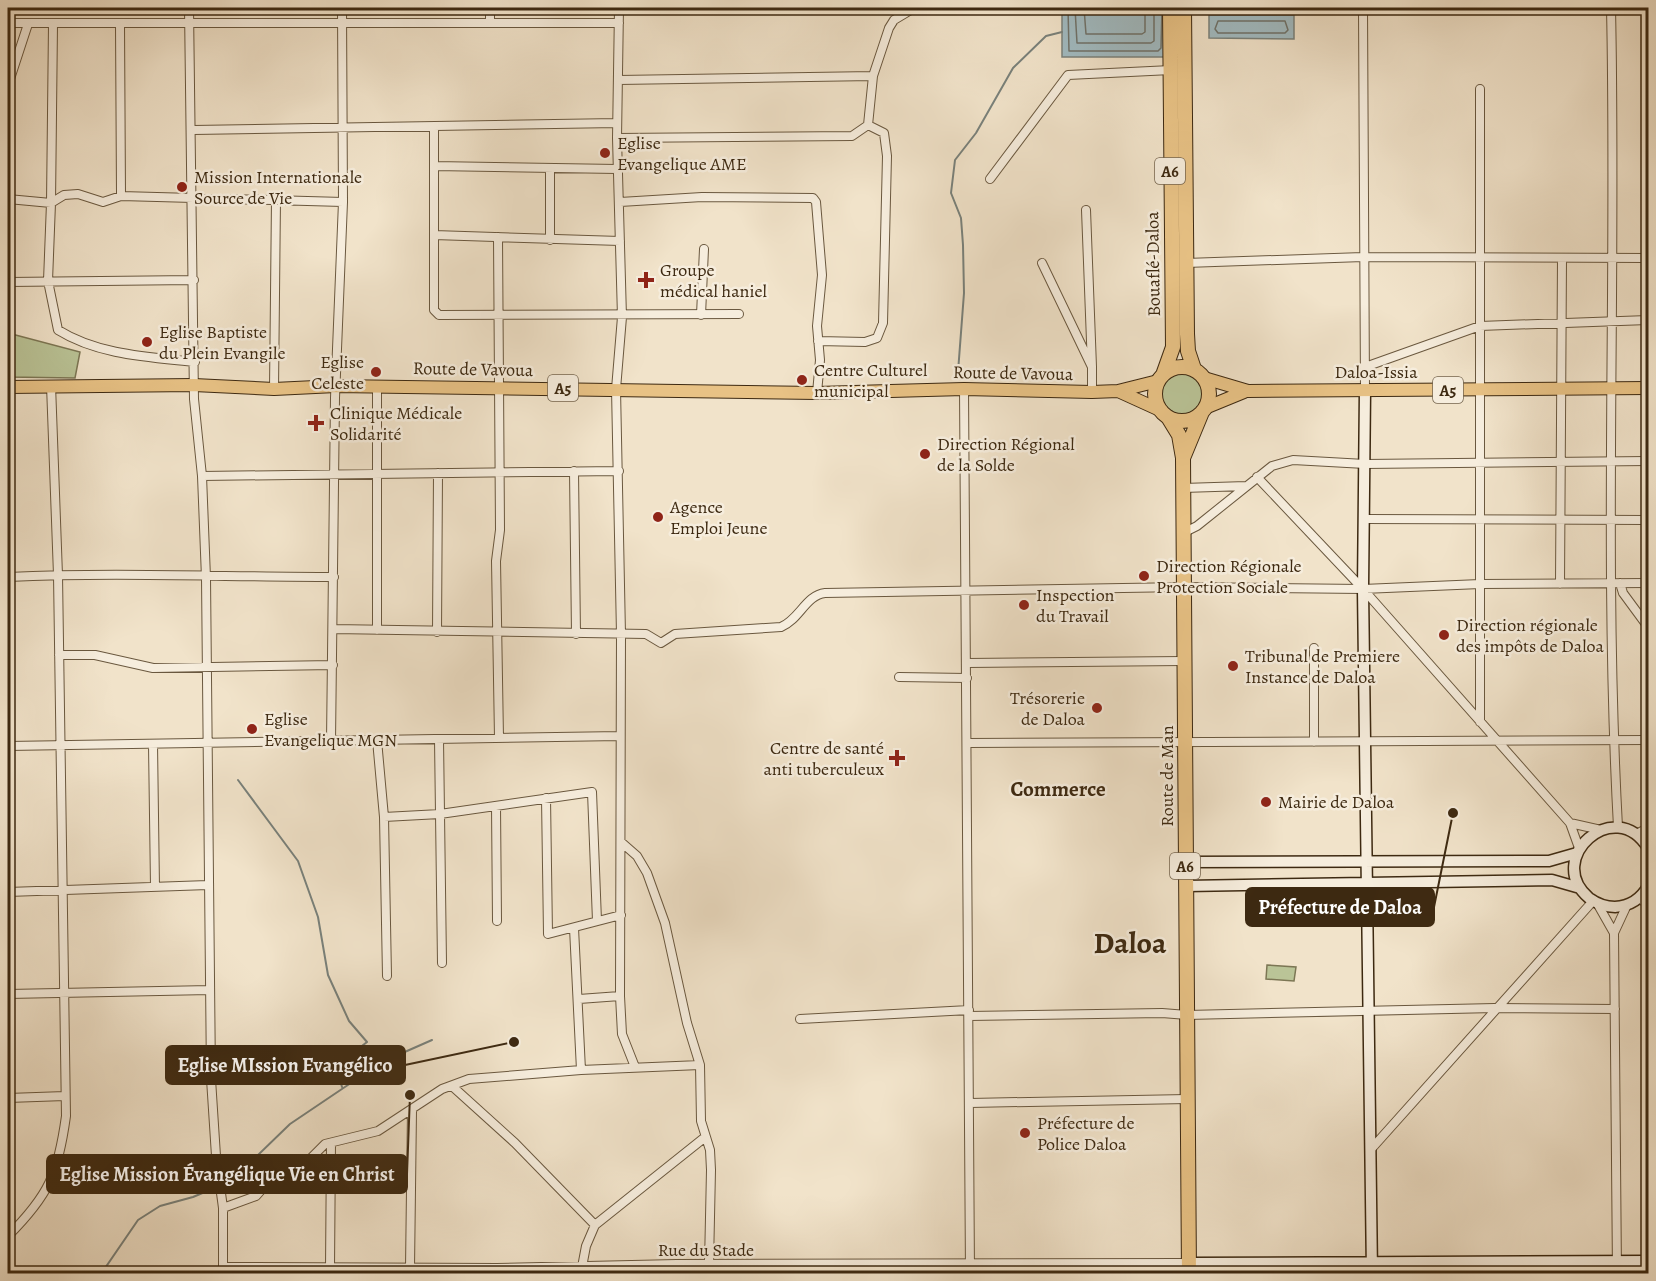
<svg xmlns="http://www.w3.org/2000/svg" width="1656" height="1281" viewBox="0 0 1656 1281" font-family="Alegreya,serif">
<rect width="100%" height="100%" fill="#f1e3ca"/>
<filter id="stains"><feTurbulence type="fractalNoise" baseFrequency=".00333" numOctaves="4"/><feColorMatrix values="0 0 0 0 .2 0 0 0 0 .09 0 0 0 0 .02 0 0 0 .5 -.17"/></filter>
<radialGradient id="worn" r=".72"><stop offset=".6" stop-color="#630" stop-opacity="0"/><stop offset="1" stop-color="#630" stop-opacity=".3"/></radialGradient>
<path fill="#bac497" stroke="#7c7654" stroke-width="1.5" d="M8,333L80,352L75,378L8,377Z
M1161 394a22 22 0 1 1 44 0a22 22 0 1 1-44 0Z
M1267,965L1296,967L1294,981L1266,979Z"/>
<path fill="#a1bbc2" stroke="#79817b" stroke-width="1.5" d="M1062,8H1167V57H1062Z
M1209,15H1294V39L1209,38Z"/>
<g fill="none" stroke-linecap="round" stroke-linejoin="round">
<path stroke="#6f726a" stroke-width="1.5" d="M1068,8L1069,51H1158L1161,48L1162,8
M1075,8L1077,43H1151L1154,41V8
M1084,8L1086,34H1142L1145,32V8
M1218,21H1285L1288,30L1285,33H1218L1215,29Z"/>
<path stroke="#79817b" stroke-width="2" d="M958,372L964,293L963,245L961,218L951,193L955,160L976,133L1013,68L1046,36L1062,32
M238,780L298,861L318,917L328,975L349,1021L367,1042L349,1056L339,1076L342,1087
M101,1274L138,1220L160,1206L193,1197L231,1181L290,1124L382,1062L432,1040"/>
<defs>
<path id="street" d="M189,8L194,399L202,476L206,578L211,1079L216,1156L223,1208V1274
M619,8L617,138L622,317L616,389L621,634L620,996L622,1034L635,1067
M1363,8L1365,390
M1611,8C1617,281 1603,554 1618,827
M8,23H619
M490,23V8
M53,24L51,203L48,281L58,330C98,355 149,357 195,362
M120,24L121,196
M618,80L873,76
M8,85L28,24
M434,127V310L439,315L739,314
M193,130L617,123
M617,138L852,136L868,125L873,76L889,28L894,20L914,8
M434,166L617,169
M550,168V240
M990,179L1068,75L1171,70
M8,199L51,203L64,195L78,194L103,202L121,196L343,202
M620,202L702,197L813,198L816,202L822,275L817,326L820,360L817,393
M1086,210L1092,367
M434,235L620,241
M498,237L500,530L496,561L499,738
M1042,263L1092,367V392
M1186,263L1363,257L1648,258
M8,282L194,280
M701,315L704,249
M818,341L865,342L877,338L883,323L887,156L884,133L868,125
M1365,367L1480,326L1648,320
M274,389L276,199
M964,389L970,1274
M574,471L576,634
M202,476L619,471
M1257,477L1363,589L1570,823L1579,848
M1183,488L1246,486
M1365,519L1648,520
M1183,533L1197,526L1272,466L1293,460L1365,464L1648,461
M8,577C116,572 225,577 334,577
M1620,583L1623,593L1648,627
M1560,584L1562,258
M333,629L646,634L661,643L675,634L781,627C799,620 806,595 825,593L1184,587L1363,589L1480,584L1648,583
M377,630V386
M437,632L438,473
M1314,648V742
M59,655H95L153,668L333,665
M967,663L1184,661
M899,677L967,678
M1480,722V89
M439,739L442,963
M377,740L384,817L387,976
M331,741L335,398L343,202L342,8
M968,743L1648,740
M153,744L155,887
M8,746L620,736
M546,798L548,934L621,915
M496,806L497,921
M384,817L440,814L592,792L597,921
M1570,823L1601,830
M1636,834L1648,828
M621,842L637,856L647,873L665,923L687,1023L700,1065L701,1121L710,1150L711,1170L709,1264
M8,892L208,885
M1640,897L1648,907
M1597,903L1614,933
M574,928L581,1070
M8,994L210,990
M579,999L620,996
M969,1016L1162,1013L1187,1015L1495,1008L1615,1009
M800,1019L969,1010
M452,1086L515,1143L595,1225
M8,1098L65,1096
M970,1103L1187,1099
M1373,1147L1593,901
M223,1208L256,1196L271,1179L304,1165L325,1144L378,1131L442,1089L469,1079L581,1070L700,1065
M8,1236C49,1195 58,1174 66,1116L58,575L51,385
M1550,1261L1551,1274
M677,1264V1274
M223,1267L497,1268L677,1264L1189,1263
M582,1267L586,1246L595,1225L704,1138
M330,1268L331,1143
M410,1268L412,1110
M1617,1274L1614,933L1627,905"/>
<path id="secondary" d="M1365,390L1363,589L1372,1274
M1648,848C1615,794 1543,859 1589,898C1596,903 1606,907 1615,907C1629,906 1641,899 1648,886
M1185,862L1549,861L1577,853
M1186,886L1552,880L1580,888
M1189,1263L1648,1261"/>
<path id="primary" d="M1204,378L1248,391L1648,388
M8,387L194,385L274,389L336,386L817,393L964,389L1092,392L1118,391L1158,381
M1118,391L1162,411
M1205,408L1244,392"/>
<path id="highway" d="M1184,8L1187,334L1188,351L1194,369
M1155 394a27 27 0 1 1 54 0a27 27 0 1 1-54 0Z
M1163,375L1173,347L1170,8
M1168,417L1179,435L1183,458L1189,1274
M1183,458L1202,412"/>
</defs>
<use href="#street" stroke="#6a583f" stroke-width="10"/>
<use href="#secondary" stroke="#3d2911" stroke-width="13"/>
<use href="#primary" stroke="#3d2911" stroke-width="14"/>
<use href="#highway" stroke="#3d2911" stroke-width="16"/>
<use href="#street" stroke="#f6eddd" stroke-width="8"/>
<use href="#secondary" stroke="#f6eddd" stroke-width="10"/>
<use href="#primary" stroke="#e8c285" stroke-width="12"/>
<use href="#highway" stroke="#e8c285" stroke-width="14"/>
</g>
<g fill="#8f2418" stroke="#f6eddd" stroke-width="2">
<circle cx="605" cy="153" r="6"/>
<circle cx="182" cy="187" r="6"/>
<path d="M643 271h6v6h6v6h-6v6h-6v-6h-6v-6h6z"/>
<circle cx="147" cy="342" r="6"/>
<circle cx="376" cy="372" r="6"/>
<circle cx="802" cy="380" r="6"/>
<path d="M313 414h6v6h6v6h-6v6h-6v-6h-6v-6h6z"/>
<circle cx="925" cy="454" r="6"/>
<circle cx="658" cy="517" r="6"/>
<circle cx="1144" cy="576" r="6"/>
<circle cx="1024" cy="605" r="6"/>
<circle cx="1444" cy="635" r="6"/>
<circle cx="1233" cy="666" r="6"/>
<circle cx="1097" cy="708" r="6"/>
<circle cx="252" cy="729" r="6"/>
<path d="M894 749h6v6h6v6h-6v6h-6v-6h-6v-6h6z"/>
<circle cx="1266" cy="802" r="6"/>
<circle cx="1025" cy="1133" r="6"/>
</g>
<g text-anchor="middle" stroke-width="5" stroke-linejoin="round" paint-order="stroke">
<g fill="#f6eddd" stroke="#74644e" stroke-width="1.5">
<rect x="1155" y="158" width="30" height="26" rx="4.5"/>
<rect x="548" y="375" width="30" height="26" rx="4.5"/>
<rect x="1433" y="377" width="30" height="26" rx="4.5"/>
<rect x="1170" y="853" width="30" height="26" rx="4.5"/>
</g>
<g font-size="16" font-weight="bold" fill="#3d2911">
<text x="1170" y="177">A6</text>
<text x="563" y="394">A5</text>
<text x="1448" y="396">A5</text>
<text x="1185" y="872">A6</text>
</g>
<g font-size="18" fill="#3d2911" stroke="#f6eddd" text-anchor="start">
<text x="617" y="149">Eglise<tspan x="617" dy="21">Evangelique AME</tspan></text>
<text x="194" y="183">Mission Internationale<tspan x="194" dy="21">Source de Vie</tspan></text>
<text x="660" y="276">Groupe<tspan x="660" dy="21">médical haniel</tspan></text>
<text x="159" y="338">Eglise Baptiste<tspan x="159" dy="21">du Plein Evangile</tspan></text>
<text x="364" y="368" text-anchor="end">Eglise<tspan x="364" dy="21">Celeste</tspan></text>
<text x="814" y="376">Centre Culturel<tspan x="814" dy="21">municipal</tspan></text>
<text x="330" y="419">Clinique Médicale<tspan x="330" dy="21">Solidarité</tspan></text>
<text x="937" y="450">Direction Régional<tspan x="937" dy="21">de la Solde</tspan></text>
<text x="670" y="513">Agence<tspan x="670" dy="21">Emploi Jeune</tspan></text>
<text x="1156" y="572">Direction Régionale<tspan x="1156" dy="21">Protection Sociale</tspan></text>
<text x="1036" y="601">Inspection<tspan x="1036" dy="21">du Travail</tspan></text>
<text x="1456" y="631">Direction régionale<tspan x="1456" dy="21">des impôts de Daloa</tspan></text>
<text x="1245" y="662">Tribunal de Premiere<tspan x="1245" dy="21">Instance de Daloa</tspan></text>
<text x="1085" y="704" text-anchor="end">Trésorerie<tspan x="1085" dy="21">de Daloa</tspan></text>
<text x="264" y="725">Eglise<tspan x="264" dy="21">Evangelique MGN</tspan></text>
<text x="884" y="754" text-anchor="end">Centre de santé<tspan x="884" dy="21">anti tuberculeux</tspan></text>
<text x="1278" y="808">Mairie de Daloa</text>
<text x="1037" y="1129">Préfecture de<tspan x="1037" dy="21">Police Daloa</tspan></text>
</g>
<g font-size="18" fill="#3d2911" stroke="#f6eddd">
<text transform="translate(1153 264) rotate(-91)" y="6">Bouaflé-Daloa</text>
<text transform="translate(473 369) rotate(1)" y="6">Route de Vavoua</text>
<text x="1376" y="378">Daloa-Issia</text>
<text transform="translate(1013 373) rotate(1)" y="6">Route de Vavoua</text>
<text transform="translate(1167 776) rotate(-90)" y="6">Route de Man</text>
<text x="706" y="1256">Rue du Stade</text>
</g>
<g font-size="21" font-weight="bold" fill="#3d2911" stroke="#f6eddd">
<text x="1058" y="796">Commerce</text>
</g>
<g font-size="30" font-weight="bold" fill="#3d2911" stroke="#f6eddd">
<text x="1130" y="953">Daloa</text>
</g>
</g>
<path fill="none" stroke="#3d2911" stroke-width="2" d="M1453 813L1434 907M514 1042L405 1065M410 1095L407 1174"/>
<g fill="#3d2911" stroke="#f6eddd" stroke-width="2">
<circle cx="1453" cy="813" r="6"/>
<circle cx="514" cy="1042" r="6"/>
<circle cx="410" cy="1095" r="6"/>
</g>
<g fill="#3d2911" stroke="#3d2911" stroke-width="2">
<rect x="1246" y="888" width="188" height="38" rx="6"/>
<rect x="166" y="1046" width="239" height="38" rx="6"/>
<rect x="47" y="1155" width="360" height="38" rx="6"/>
</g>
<g font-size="20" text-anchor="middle" font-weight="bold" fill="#fff">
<text x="1340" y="914">Préfecture de Daloa</text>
<text x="285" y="1072">Eglise MIssion Evangélico</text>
<text x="227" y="1181">Eglise Mission Évangélique Vie en Christ</text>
</g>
<rect width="1656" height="1281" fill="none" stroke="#f1e3ca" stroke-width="30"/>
<rect x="9" y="9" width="1638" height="1263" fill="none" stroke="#3d2911" stroke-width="3"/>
<rect x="15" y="15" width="1626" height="1251" fill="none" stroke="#3d2911" stroke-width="1.5"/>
<rect width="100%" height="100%" filter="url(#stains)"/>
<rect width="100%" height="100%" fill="url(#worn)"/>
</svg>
